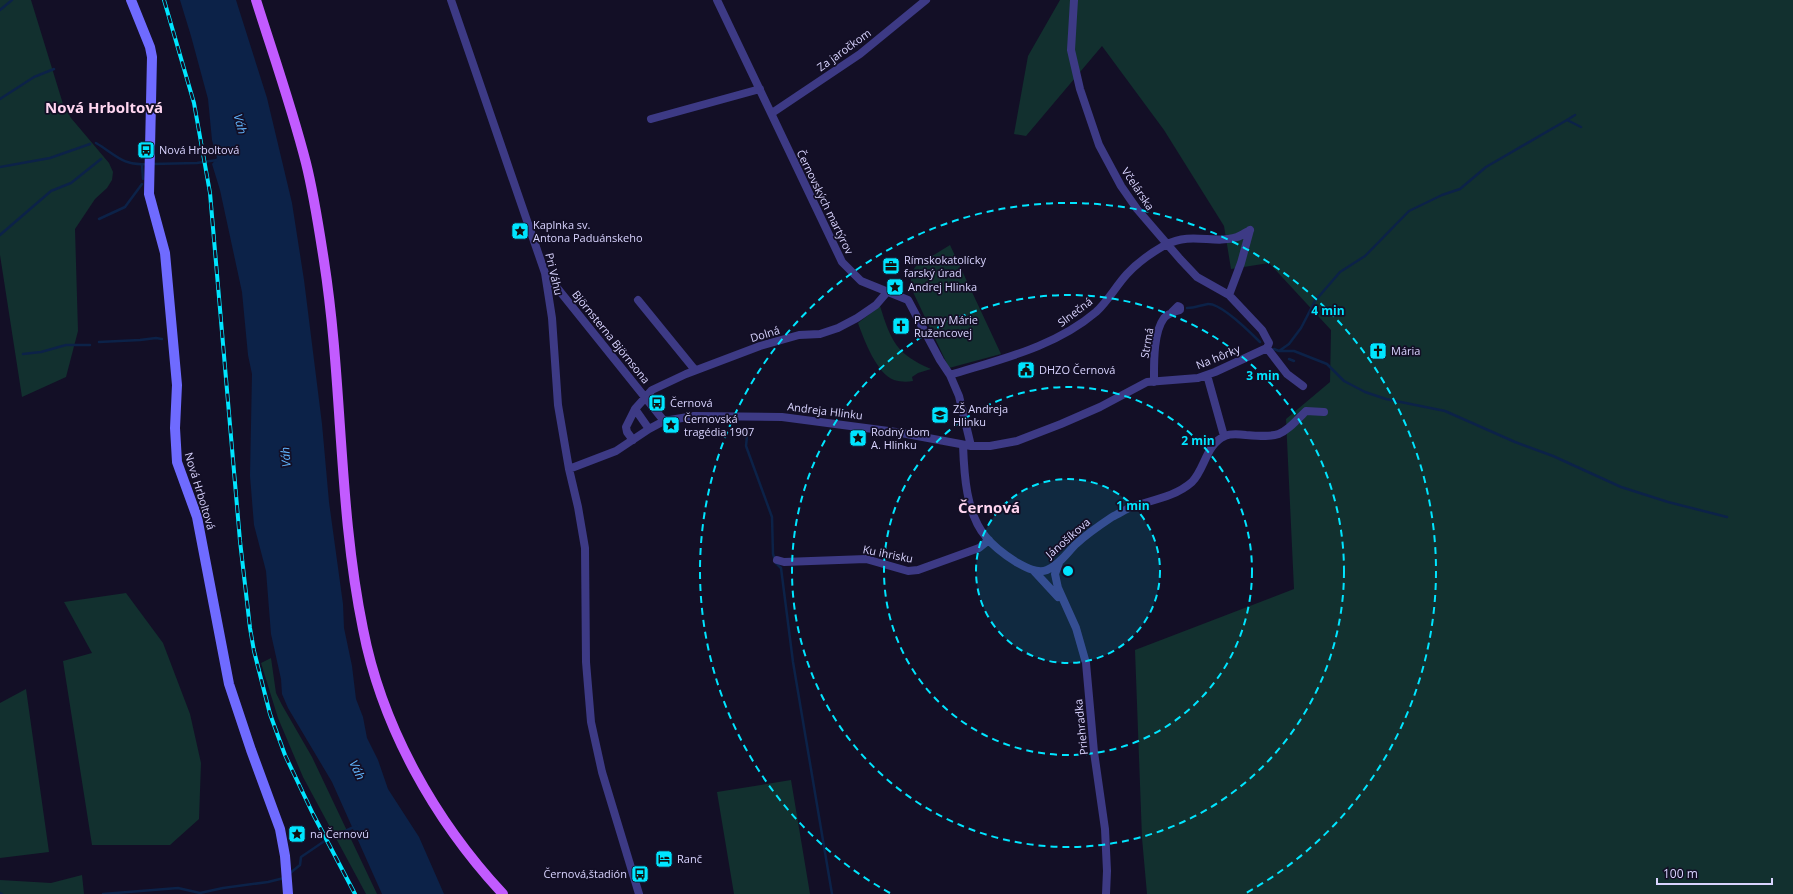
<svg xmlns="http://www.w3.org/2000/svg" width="1793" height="894" viewBox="0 0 1793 894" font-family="'Open Sans',sans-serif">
<rect width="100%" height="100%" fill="#130f26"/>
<path fill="#12302f" d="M0,0H31L63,104L71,118L109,163L113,172L112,180L107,188L95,199L75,229L78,331L66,377L22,397L0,255Z
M1060,0H1793V894H1147L1142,838L1135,650L1294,589L1286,419L1330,382L1331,330L1269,263L1231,269L1224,226L1164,130L1102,46L1026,136L1014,134L1028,56Z
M950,245L1001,354L949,368L913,292C911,282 909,274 916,266Z
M880,306C891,341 896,354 931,369L918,373L912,377L913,381C907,382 901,382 894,380C877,374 864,340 858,323Z
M126,593L163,643L190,714L201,763L199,819L170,845H92L63,661L92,653L64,602Z
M271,658L276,693L282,705L312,757L377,894H366L303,777L278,718L261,663Z
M26,689L49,852L0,858V703Z
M791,780L810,894H734L717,792Z
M82,875L84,894H0V880L51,883Z"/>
<path fill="#0c2248" d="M180,0H236L267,98L292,203L304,280L322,424L329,502L343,604L344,628L352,666L356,699L363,717L367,738L378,760L388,789L419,837L444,894H382L332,782L288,708L282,694L281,679L271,634L266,571L254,525L250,476L252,374L248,355L242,292L220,190L212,164L217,158L212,140L208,99L191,36Z"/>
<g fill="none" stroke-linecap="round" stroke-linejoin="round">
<path stroke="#0c2248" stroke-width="2.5" d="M0,10L12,0
M0,99L34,77L54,69
M1567,120L1575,115
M96,143C116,155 123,166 147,164
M152,164L197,163L217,160
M142,165L143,179
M0,167L50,158L90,144
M99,219L125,207L142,184
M0,235L51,191L71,183L101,159
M1187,308C1195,308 1201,305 1208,304C1221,303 1251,333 1260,342
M99,342L140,340L156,338L162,339
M1274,349L1279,351L1289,344L1301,328L1315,301L1340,272L1365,256L1409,211L1442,195L1460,189L1486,167L1567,120L1581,127
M1279,351H1294L1327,364L1344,381L1365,392L1386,399L1445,411L1515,442L1553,456L1621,487L1668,502L1727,517
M23,354L41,352L66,345H90
M1289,359L1294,361
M750,434L747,436L746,446L772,517L773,554L776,563L781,568L793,662L832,894
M289,874L300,865L301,857L326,840L356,826
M0,893L2,894
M103,894L178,888L200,893L223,888L268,882L284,878"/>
<path stroke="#3d3a85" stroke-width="8" d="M451,0L545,273L552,318L558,405L569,469L578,507L585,548L586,662L591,722L602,772L639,894
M717,0L842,262L861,281L908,300L940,360L950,375L959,396L971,446
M772,113L860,54L926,0
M651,119L760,89
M546,274L664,421
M1229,295L1241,263L1250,230
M638,300L695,370
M1267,348L1287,374L1303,386
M950,375C1001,359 1055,347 1096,312C1108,301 1116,286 1127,274C1138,262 1151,253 1165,245C1193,231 1213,245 1237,237C1241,236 1246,232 1250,230
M1207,375L1224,436
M1154,382C1154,364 1153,333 1164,318C1168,313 1174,312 1180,310V307L1178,306L1172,312
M649,429L635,409L652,390L686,374L760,346L799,335L820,334L838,328L857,318L876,305L888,291
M633,440L627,432L626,427L635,409
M963,445C964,473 966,514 986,537C994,547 1005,555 1016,562C1025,567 1037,574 1047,570C1059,565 1067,553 1076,544C1087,534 1100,525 1112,517C1118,514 1125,510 1131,507C1152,500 1175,497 1192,482C1205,469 1206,444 1225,436C1231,433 1239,434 1246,435C1281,438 1281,436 1306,411L1324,412
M569,469L616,451L649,429L664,421L694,416L782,417L896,432L971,446H990L1017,441L1061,424L1100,407L1147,382L1198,378L1215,372L1267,348L1269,343L1262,330L1229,295L1197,277L1180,259L1137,209L1121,186L1099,145L1080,89L1071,50L1074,0
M777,560L784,562L866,559L908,571L918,570L979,548L989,540
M1059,563L1055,574L1058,588L1076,628L1086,663L1094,752L1105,829L1107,871L1106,894
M1034,571L1058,597"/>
<path stroke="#6f6bff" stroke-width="10" d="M131,0L150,47L152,57L149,194L165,253L177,385L175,428L177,462L197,517L229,684L251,750L280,829L285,856L288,894"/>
<path stroke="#c25bff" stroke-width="10" d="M256,0C273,54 292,108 306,163C314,195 319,229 324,261C343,383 338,508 363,629C382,727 435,821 503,894"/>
<defs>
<path id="rail" d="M164,0L194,103L210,193L240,541L250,628L254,651L270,714L285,755L313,814L355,894"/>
</defs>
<use href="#rail" stroke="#00e5ff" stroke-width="4"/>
<use href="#rail" stroke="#130f26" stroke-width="2.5" stroke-dasharray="8" stroke-linecap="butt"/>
</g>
<circle cx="1068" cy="571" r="92" fill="#00e5ff" fill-opacity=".12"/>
<g fill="none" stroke="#00e5ff" stroke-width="2" stroke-dasharray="7 5">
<circle cx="1068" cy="571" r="92"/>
<circle cx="1068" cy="571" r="184"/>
<circle cx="1068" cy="571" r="276"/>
<path d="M890 893A368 368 0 1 1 1246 893"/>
</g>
<defs>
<symbol id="bus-square" viewBox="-11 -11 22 22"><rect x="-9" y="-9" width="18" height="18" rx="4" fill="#00e5ff" stroke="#130f26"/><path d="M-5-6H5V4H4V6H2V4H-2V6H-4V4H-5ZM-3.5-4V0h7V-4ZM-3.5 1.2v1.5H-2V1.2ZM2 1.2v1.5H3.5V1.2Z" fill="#111"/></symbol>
<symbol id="sight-square" viewBox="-11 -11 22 22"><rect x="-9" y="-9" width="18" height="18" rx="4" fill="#00e5ff" stroke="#130f26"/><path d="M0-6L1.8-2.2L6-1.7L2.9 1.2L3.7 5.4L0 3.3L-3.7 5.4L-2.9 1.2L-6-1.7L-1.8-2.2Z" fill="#111"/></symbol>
<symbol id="office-square" viewBox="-11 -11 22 22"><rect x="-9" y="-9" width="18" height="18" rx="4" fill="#00e5ff" stroke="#130f26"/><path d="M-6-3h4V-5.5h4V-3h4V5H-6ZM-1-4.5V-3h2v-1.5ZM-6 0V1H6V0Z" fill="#111"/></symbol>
<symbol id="church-square" viewBox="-11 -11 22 22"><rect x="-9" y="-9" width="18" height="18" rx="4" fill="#00e5ff" stroke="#130f26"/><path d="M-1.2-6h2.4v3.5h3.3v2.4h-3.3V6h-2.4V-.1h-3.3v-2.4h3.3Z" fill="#111"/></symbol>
<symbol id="civic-square" viewBox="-11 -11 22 22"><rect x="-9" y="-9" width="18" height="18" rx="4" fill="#00e5ff" stroke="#130f26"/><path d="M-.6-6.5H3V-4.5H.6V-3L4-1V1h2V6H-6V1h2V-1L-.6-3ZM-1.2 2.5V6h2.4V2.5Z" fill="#111"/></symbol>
<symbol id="school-square" viewBox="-11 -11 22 22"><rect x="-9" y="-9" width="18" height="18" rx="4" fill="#00e5ff" stroke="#130f26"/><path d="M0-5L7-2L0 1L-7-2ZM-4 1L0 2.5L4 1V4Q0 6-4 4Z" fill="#111"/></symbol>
<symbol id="hotel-square" viewBox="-11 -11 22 22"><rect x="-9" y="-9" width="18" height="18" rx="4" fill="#00e5ff" stroke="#130f26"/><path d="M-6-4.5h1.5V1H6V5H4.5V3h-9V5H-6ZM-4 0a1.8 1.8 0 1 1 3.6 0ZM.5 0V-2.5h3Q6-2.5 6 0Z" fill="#111"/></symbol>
</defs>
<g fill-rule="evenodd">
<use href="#bus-square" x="136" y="140" width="20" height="20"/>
<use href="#sight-square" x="510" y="221" width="20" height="20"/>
<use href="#office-square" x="881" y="256" width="20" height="20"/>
<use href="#sight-square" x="885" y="277" width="20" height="20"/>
<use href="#church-square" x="891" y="316" width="20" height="20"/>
<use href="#church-square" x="1368" y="341" width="20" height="20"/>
<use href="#civic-square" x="1016" y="360" width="20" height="20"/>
<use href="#bus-square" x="647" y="393" width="20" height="20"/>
<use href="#school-square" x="930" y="405" width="20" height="20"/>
<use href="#sight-square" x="661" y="415" width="20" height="20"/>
<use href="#sight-square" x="848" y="428" width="20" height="20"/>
<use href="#sight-square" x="287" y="824" width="20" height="20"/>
<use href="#hotel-square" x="654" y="849" width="20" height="20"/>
<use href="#bus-square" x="630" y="864" width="20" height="20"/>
</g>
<g text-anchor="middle" stroke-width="3.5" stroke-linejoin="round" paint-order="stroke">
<g font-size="11" fill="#d9d4ff" stroke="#130f26">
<text transform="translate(844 50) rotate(-36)" y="4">Za jaročkom</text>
<text transform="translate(1138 189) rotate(56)" y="4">Včelárska</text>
<text transform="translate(825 202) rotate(64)" y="4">Černovských martýrov</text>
<text transform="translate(554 274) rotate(77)" y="4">Pri Váhu</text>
<text transform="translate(1075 312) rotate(-37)" y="4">Slnečná</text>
<text transform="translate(765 334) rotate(-17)" y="4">Dolná</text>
<text transform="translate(611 337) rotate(51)" y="4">Björnsterna Björnsona</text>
<text transform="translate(1147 343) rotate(-80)" y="4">Strmá</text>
<text transform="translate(1218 357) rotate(-22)" y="4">Na hôrky</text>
<text transform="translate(825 411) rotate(7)" y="4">Andreja Hlinku</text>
<text transform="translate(200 491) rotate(73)" y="4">Nová Hrboltová</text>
<text transform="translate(1068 538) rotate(-41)" y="4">Jánošíkova</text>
<text transform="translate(888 554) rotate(11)" y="4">Ku ihrisku</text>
<text transform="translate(1081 727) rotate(-96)" y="4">Priehradka</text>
</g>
<g font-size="11" fill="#d9d4ff" stroke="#130f26" text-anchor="start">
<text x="159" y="154">Nová Hrboltová</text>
<text x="533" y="229">Kaplnka sv.<tspan x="533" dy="13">Antona Paduánskeho</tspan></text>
<text x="904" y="264">Rímskokatolícky<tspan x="904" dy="13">farský úrad</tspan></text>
<text x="908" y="291">Andrej Hlinka</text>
<text x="914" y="324">Panny Márie<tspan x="914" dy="13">Ružencovej</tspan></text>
<text x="1391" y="355">Mária</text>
<text x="1039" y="374">DHZO Černová</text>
<text x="670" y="407">Černová</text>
<text x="953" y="413">ZŠ Andreja<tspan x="953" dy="13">Hlinku</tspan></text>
<text x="684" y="423">Černovská<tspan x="684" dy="13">tragédia 1907</tspan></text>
<text x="871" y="436">Rodný dom<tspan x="871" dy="13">A. Hlinku</tspan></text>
<text x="310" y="838">na Černovú</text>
<text x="677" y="863">Ranč</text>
<text x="627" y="878" text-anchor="end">Černová,štadión</text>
</g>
<g font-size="12" font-style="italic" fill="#62b6ff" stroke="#130f26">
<text transform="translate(240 124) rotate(75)" y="4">Váh</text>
<text transform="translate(286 457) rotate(-95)" y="4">Váh</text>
<text transform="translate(357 770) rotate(64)" y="4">Váh</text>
</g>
<g font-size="15" font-weight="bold" fill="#ffd6f0" stroke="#130f26">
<text x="104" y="113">Nová Hrboltová</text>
<text x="989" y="513">Černová</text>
</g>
</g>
<circle cx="1068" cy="571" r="6" fill="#00e5ff" stroke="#130f26" stroke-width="2"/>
<g font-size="12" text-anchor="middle" font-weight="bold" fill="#00e5ff" stroke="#130f26" stroke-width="3.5" stroke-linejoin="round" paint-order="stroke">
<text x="1328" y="315">4 min</text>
<text x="1263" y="380">3 min</text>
<text x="1198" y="445">2 min</text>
<text x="1133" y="510">1 min</text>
</g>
<path d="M1657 878v6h115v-6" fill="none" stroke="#d9d4ff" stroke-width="2"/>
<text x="1663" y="878" font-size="12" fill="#d9d4ff" stroke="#130f26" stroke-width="3" paint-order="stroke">100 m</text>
</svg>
